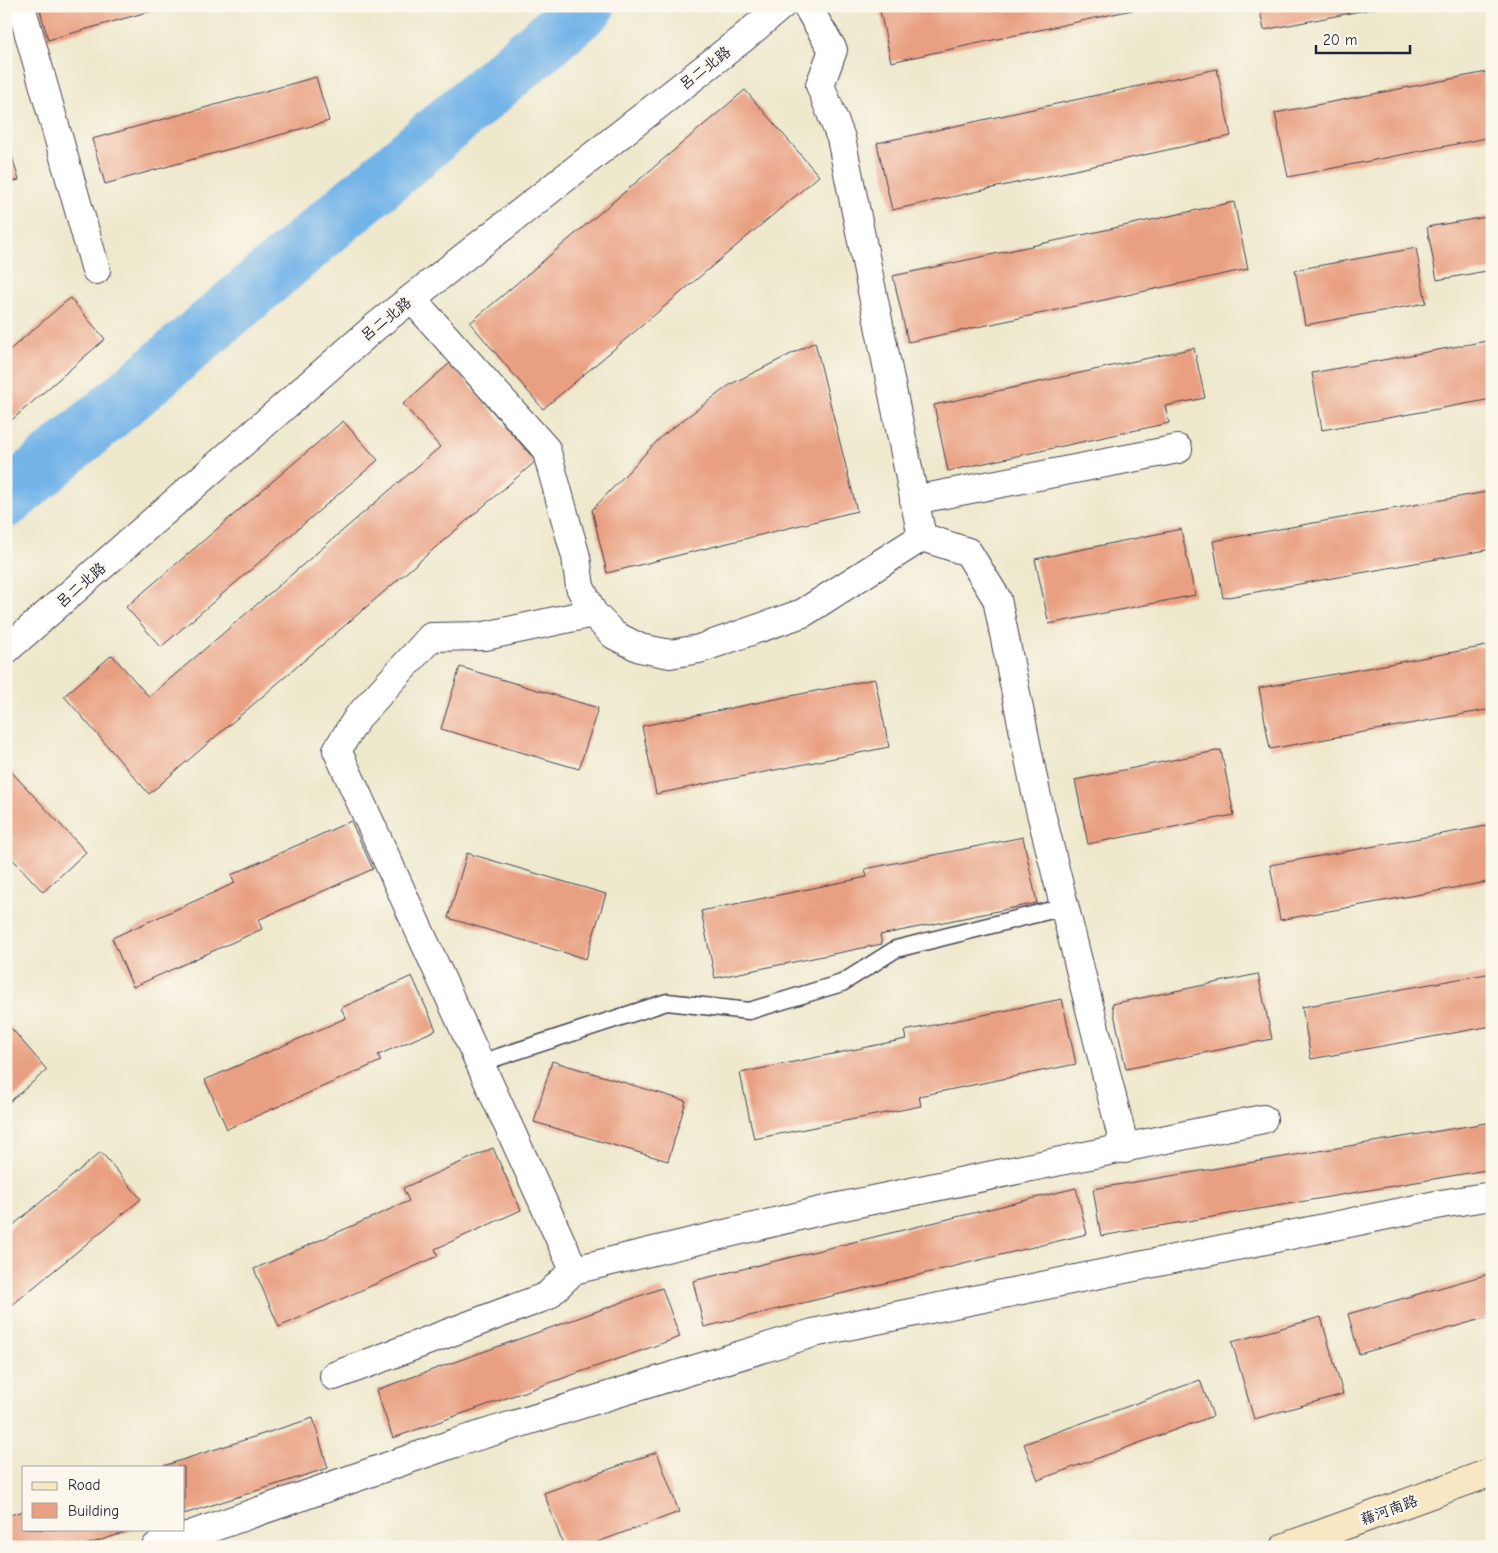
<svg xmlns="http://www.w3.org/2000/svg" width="1498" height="1553" viewBox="0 0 1498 1553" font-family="'Comic Neue','LXGW WenKai TC',sans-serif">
<rect width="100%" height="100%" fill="#fbf7ec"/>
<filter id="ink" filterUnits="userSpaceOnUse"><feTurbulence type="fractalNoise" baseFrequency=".02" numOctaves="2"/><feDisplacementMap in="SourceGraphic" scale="10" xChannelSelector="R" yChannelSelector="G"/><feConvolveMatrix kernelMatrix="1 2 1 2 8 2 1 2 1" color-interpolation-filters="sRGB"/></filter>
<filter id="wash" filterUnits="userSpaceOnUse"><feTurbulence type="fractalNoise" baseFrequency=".0096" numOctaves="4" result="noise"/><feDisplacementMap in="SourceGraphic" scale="20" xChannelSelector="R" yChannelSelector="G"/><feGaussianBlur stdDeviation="1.12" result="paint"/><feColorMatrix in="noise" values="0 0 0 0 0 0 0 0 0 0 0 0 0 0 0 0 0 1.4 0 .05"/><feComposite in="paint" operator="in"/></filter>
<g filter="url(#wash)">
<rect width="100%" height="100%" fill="#eee8cc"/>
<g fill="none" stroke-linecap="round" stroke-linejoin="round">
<path stroke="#73b4e8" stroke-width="56" d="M6,500L587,6"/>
</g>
<g id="blocks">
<path fill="#e9a082" d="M39,6H165V7L48,40Z
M879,6H1146V7L891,62Z
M1259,6H1381V7L1264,30Z
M1217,69L1231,136L892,210L877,143Z
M1492,71V137L1288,177L1275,113Z
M316,77L329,121L105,184L92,139Z
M745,90L819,176L543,409L470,323Z
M6,137L19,180L6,183Z
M1234,202L1248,269L908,342L893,276Z
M1492,216V270L1437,280L1427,227Z
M1416,248L1426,303L1305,325L1295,270Z
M70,298L105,339L6,425V353Z
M1492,340V399L1322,430L1312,373Z
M815,342L857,511L607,573L592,510L662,436L731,384Z
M1194,348L1205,398L1165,406L1169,423L948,471L934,405Z
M450,363L536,461L149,794L64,696L112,655L149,697L440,447L403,404Z
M343,421L378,460L161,647L126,607Z
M1492,491V549L1223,598L1213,541Z
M1181,529L1195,595L1049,624L1035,559Z
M1492,645V709L1270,749L1259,688Z
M460,667L598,708L579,769L441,729Z
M875,679L889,747L656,794L642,726Z
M1221,750L1234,815L1088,844L1075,780Z
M6,766L86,852L43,892L6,852Z
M351,821L373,869L258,920L262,929L133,987L112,938L235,883L231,875Z
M1492,825V881L1280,920L1270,865Z
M1023,837L1037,903L880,935L882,944L715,978L701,911L867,877L865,869Z
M467,853L606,894L586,959L448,918Z
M1492,973V1026L1311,1059L1302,1007Z
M1258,974L1272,1039L1126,1069L1112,1004Z
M412,976L436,1030L378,1055L381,1061L227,1129L205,1080L346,1018L341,1008Z
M1062,999L1076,1064L919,1096L921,1106L754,1139L740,1073L906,1039L904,1031Z
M6,1022L47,1070L6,1105Z
M552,1061L686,1101L668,1161L534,1122Z
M1492,1122V1169L1101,1236L1093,1189Z
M493,1148L521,1210L435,1249L438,1256L279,1327L254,1269L409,1201L403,1188Z
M101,1152L141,1199L6,1310V1231Z
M1076,1188L1087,1234L704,1327L693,1281Z
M1492,1273V1316L1359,1354L1348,1314Z
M662,1288L680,1337L393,1438L376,1390Z
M1321,1317L1343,1394L1254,1419L1232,1342Z
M1200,1380L1213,1416L1038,1480L1024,1444Z
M313,1418L328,1468L184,1514V1467L163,1466Z
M657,1452L679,1512L584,1547H564L544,1493Z
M24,1511V1529L133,1530L79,1547H6V1516Z"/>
</g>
</g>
<g filter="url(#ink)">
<use href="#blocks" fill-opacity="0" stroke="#414051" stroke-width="1"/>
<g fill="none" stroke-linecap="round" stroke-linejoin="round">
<defs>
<path id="lane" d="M480,1063L667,1002L749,1011L842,983L896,949L1064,907"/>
<path id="street" d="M21,6L96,270
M807,6L833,50L820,85L841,138L922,537L968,552L997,599L1036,793L1125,1149
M412,299L546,449L576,557L580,587L593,613L614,635L640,648L670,654L699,649L803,613L922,537
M914,500L1178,449
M6,650L375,327L742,39L781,6
M574,1270L337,750L358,717L431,637L485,636L593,613
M334,1376L547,1296L574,1270L829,1209L1263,1119
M156,1547L455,1443L813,1333L1441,1204L1492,1196"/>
<path id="secondary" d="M1285,1547L1492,1472"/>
</defs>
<use href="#lane" stroke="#414051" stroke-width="19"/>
<use href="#street" stroke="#414051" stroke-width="30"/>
<use href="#secondary" stroke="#414051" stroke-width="30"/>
<use href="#lane" stroke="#fff" stroke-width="16"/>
<use href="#street" stroke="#fff" stroke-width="28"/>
<use href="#secondary" stroke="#f7e8c3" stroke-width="28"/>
</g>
</g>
<g text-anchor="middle" stroke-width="4.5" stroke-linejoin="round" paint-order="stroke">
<g font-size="15" fill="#22223b" stroke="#fbf7ec">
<text transform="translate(705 68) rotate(-38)" y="5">吕二北路</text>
<text transform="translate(386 319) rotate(-39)" y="5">吕二北路</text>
<text transform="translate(81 585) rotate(-41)" y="5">吕二北路</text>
<text transform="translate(1389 1510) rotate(-20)" y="5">藉河南路</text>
</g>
</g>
<rect width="1498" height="1553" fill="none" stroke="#fbf7ec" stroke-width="25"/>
<rect x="22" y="1466" width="162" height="65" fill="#fbf7ec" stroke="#a4a2a5"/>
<rect x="32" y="1482" width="25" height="8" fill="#f7e8c3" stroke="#a4a2a5"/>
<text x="68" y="1490" font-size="15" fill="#22223b">Road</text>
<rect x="32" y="1503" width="25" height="15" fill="#e9a082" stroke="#a4a2a5"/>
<text x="68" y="1516" font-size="15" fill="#22223b">Building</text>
<path d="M1316 45v8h94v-8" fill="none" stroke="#22223b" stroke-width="2.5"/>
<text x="1323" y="45" font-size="15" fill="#22223b" stroke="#fbf7ec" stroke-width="4" paint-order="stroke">20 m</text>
</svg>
